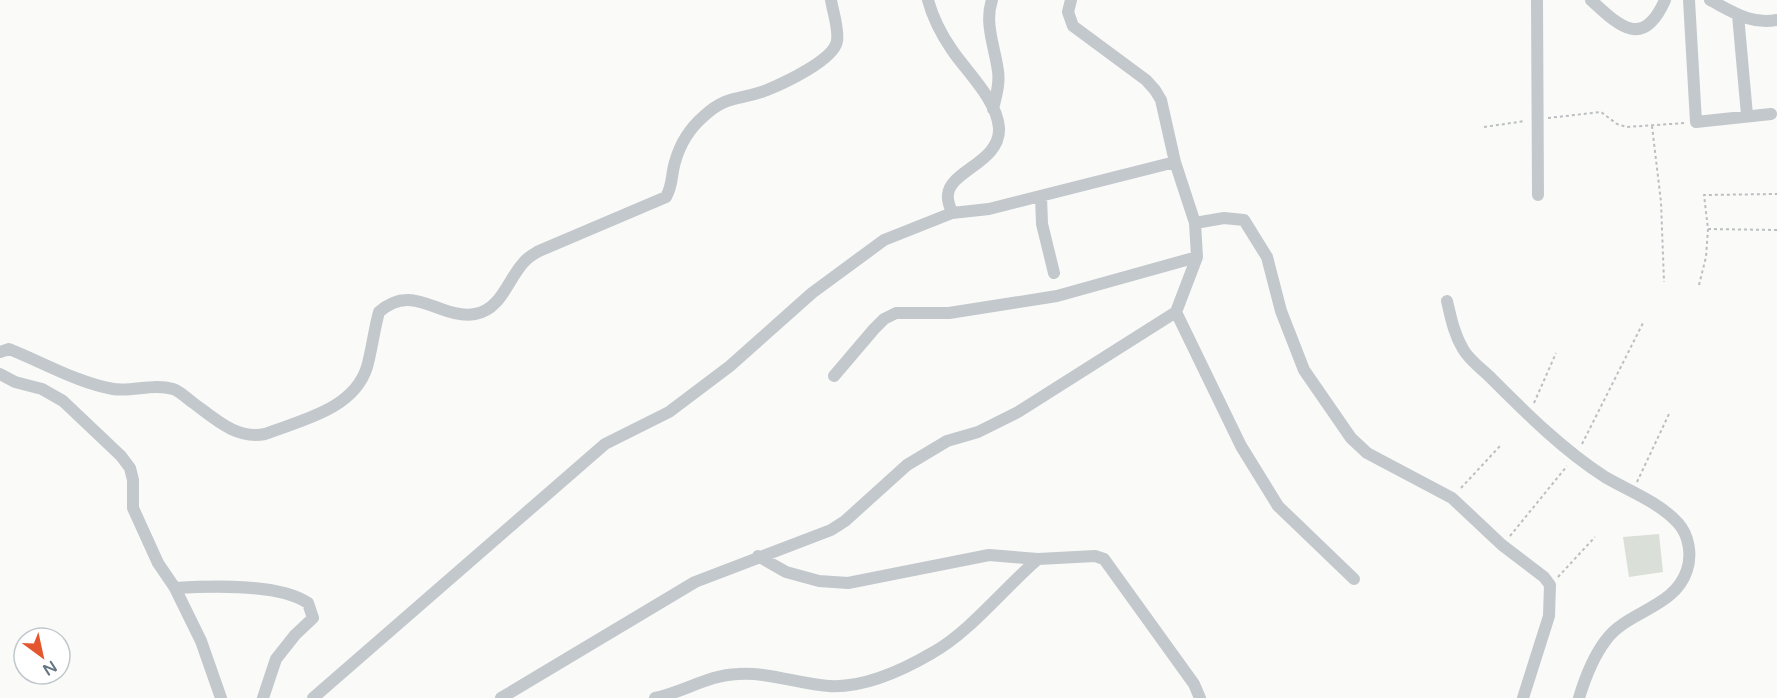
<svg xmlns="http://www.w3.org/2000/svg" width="1777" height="698" viewBox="0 0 1777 698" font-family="'Varela Round',sans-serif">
<rect width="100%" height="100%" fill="#fafaf8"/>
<path fill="#dadfd7" d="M1659,534L1663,572L1629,577L1623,537Z"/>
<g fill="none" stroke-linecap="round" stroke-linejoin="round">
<path stroke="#bbbfc2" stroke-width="2" stroke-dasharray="3 3" stroke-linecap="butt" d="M1548,118L1601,112L1617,124L1627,127L1685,123
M1652,126L1661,202L1664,282
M1484,127L1525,121
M1708,229L1777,230
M1699,285L1706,257L1708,229L1704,195L1777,194
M1534,403L1556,353
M1582,444L1644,321
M1637,482L1669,414
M1461,488L1500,446
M1510,536L1567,466
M1558,577L1595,537"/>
<path stroke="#c3c8cc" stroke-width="12" d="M928,0C933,19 941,34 952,50C967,72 997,100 999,128C1001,162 949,171 948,195C947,201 950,207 952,213
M992,0C984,23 995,48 998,71C1000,84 996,96 993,109
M1071,0L1068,12L1073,26L1146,80L1155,90L1161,100L1175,162
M1537,0L1538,195
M1591,0C1619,26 1643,50 1665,0
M1689,0L1696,122L1771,114
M1710,0C1733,12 1751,25 1777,20
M1738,15L1747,115
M1041,196L1042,224L1054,273
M1195,223L1224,218L1244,220L1267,257L1281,311L1304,370L1351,438L1367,453L1452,498L1502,545L1544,577L1550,585L1549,616L1523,698
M1447,301C1451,318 1454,334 1463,349C1469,360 1482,369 1491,378C1526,413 1563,450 1605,477C1629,491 1659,502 1678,523C1689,535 1692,555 1687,570C1675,608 1627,611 1606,640C1593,657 1585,678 1579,698
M1176,312L1241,446L1278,506L1354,579
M0,352L9,349C42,362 78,383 113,389C133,392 153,383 173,389C180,391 186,398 192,402C214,418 236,440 265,434C302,420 354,409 367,367C372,349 374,330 379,312C413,281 440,320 475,314C501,310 508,279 524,262C528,257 534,254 539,251L666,197C673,185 671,175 675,162C680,144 690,128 704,116C727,94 743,100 767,90C784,83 834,60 837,41C839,29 833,12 831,0
M0,374L15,382L42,389L63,401L121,456L130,468L133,480V508L158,563L175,588L201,641L221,698
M834,376L874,329L884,319L896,313H949L1057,296L1197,257
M758,556L786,572L819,581L848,583L989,555L1038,559L1095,556L1104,559L1194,684L1200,698
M175,588C210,586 279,583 308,603L313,618L295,635L276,659L263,698
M313,698L605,444L669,412L730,366L812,293L884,240L952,213L989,209L1175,162L1195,223L1197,257L1176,312L1018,412L978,432L947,441L907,465L845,521L831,530L695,582L501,698
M655,698C684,692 708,675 738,674C769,672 798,684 829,686C863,688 903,670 932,653C970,632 1004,588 1038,559"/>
</g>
<g transform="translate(42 656) rotate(147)"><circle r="28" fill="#ffffff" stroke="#c1c8cd" stroke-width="1.5"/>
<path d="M0-4.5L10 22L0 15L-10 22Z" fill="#e4572e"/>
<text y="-9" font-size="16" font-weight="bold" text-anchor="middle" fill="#657683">N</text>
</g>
</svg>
